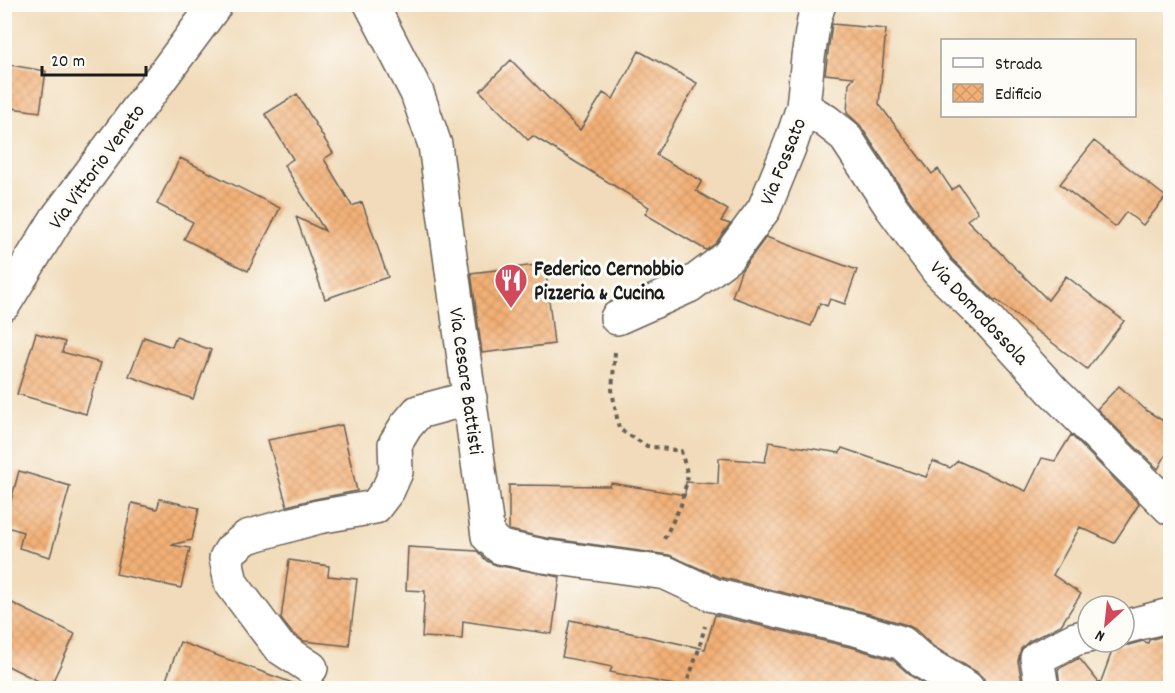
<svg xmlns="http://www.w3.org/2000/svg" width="1175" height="693" viewBox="0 0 1175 693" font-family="Dekko,sans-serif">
<defs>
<pattern id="building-cross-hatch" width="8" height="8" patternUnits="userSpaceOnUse" patternTransform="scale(1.5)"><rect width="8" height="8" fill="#f3b076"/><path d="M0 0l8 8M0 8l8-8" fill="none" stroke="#d09766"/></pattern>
</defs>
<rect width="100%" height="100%" fill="#fdfcf7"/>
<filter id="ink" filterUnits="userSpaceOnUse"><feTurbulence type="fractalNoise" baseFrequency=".0167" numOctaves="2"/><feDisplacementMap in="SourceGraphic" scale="12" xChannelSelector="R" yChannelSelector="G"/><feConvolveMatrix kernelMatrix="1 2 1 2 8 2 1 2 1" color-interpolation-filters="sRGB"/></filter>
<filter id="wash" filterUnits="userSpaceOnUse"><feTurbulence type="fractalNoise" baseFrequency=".008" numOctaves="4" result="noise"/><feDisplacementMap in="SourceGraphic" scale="24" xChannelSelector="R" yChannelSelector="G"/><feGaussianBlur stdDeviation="1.35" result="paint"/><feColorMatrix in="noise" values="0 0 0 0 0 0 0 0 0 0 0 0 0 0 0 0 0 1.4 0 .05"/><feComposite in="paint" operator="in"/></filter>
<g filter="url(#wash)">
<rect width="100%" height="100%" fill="#f1dbba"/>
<g id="blocks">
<path fill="url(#building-cross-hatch)" d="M832,24L886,29L879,104L932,174L938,169L952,190L959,185L978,212L967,220L1048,300L1066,276L1124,321L1087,369L996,300L995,301L952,259L907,197L860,125L847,113L849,83L854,77L825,74Z
M639,51L697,83L656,155L702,181L696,191L728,210L721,221L730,224L716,243L706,250L645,214L649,207L533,136L528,140L480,91L511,60L580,130L603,93L613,99Z
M4,64L46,71L40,112L4,107Z
M297,94L333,153L324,159L352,206L362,202L388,277L325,299L296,217L325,231L284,165L293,159L265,114Z
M1094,141L1166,197L1143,225L1126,212L1115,227L1060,184Z
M180,158L280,208L248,271L184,239L193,222L157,204Z
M766,237L857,270L845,304L830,299L827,306L820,303L811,326L732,297L741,271Z
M545,264L554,344L482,353L471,273Z
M36,333L65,342L62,352L101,363L86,414L17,394Z
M144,337L172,347L176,337L211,350L193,399L129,376Z
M1119,386L1147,411L1170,425V447L1158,469L1097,409Z
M342,425L357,491L315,499L287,506L268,440Z
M1071,435L1139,504L1114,543L1080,527L1053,575L1081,594L1061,625L1029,641L1021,649L1018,661L1023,688H986L984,679L977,672L934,647L915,629L907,625L863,612L719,577L669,555L546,538L509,530V485L610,486L611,483L685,495L686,482L718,484L719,458L765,462L769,442L840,453L842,448L926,477L933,461L950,468L958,461L1026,491L1042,458L1055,461Z
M19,471L70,486L50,557L19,548L23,532L4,526Z
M160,499L199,508L192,540L171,545L190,548L181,588L116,574L132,503L157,509Z
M408,547L477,551L487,561L496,565L560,577L552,634L463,621L462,639L422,637L425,591L406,590Z
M289,560L329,566L328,576L357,579L349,646L304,641L292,633L281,619Z
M4,599L75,634L50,687L4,664Z
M715,615L854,648L893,660L911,676L931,688H689L610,672L612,667L562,657L570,620L705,649Z
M1170,634V671L1164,688H1060L1058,669L1079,658L1100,684L1115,643L1120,645H1129L1143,641L1148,643L1149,640Z
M180,642L298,685L297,688H163Z"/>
</g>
</g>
<g filter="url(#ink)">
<use href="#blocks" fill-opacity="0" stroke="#675f53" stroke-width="1.5"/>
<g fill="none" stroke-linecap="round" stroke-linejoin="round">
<defs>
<path id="minor" d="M371,4L417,93L435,145L488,536L500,547L543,556L666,573L713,595L859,630L902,643L923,662L967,688
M803,107L826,121L844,135L892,208L938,271L988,320L1053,391L1170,508
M4,304L57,218L216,4
M617,318L689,286L729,256L764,209L791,143L803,107L808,57L814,20L819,4
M1124,627L1170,615
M311,668L279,647L231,583L226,558L231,550L247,537L318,517L375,507L388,490L396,472L395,444L406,426L418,412L470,398
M1042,688L1037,658L1075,639L1088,636"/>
</defs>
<use href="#minor" stroke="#675f53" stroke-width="36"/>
<path stroke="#675f53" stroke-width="4" stroke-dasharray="4.5 4.5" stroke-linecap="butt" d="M615,352L612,390L619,429L647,446L681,451L688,476L681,505L664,539
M685,688L698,652L705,626"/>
<use href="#minor" stroke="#fff" stroke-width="33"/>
</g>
</g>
<defs>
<symbol id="restaurant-pin" viewBox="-11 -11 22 30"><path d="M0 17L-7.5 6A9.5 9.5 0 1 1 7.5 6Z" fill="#d1495b" stroke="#fdfcf7"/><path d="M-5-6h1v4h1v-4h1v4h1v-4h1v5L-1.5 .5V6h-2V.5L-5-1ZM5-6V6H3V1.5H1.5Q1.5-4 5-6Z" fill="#fff"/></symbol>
</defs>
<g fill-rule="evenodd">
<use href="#restaurant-pin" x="492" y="261" width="38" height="52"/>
</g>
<g text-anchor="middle" stroke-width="6" stroke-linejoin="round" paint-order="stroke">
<g font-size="21" fill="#1c1c1c" stroke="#fdfcf7">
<text transform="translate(782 161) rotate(-68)" y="7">Via Fossato</text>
<text transform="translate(96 166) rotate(-54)" y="7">Via Vittorio Veneto</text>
<text transform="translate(980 312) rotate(47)" y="7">Via Domodossola</text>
<text transform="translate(467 381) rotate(82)" y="7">Via Cesare Battisti</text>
</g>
<g font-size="21" font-weight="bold" fill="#1c1c1c" stroke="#fdfcf7" text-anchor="start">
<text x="534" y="275">Federico Cernobbio<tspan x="534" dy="24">Pizzeria &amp; Cucina</tspan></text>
</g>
</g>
<rect width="1175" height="693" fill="none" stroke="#fdfcf7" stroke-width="24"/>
<rect x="941" y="39" width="195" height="78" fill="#fdfcf7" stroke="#a3a29f" stroke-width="1.5"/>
<rect x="953" y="58" width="30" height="9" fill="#ffffff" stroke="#a3a29f" stroke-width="1.5"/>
<text x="995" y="69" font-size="18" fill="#1c1c1c">Strada</text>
<rect x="953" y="84" width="30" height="18" fill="url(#building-cross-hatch)" stroke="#a3a29f" stroke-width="1.5"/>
<text x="995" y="99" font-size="18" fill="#1c1c1c">Edificio</text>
<g transform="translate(1106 624) rotate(207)"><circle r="28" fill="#fdfcf7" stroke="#a3a29f" stroke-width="1.5"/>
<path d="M0-4.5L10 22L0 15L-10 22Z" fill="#d1495b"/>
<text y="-9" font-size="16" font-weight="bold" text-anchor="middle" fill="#1c1c1c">N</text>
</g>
<path d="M42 66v9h104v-9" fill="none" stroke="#1c1c1c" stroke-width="3"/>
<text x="51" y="66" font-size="18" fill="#1c1c1c" stroke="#fdfcf7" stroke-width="4.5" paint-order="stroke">20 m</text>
</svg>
